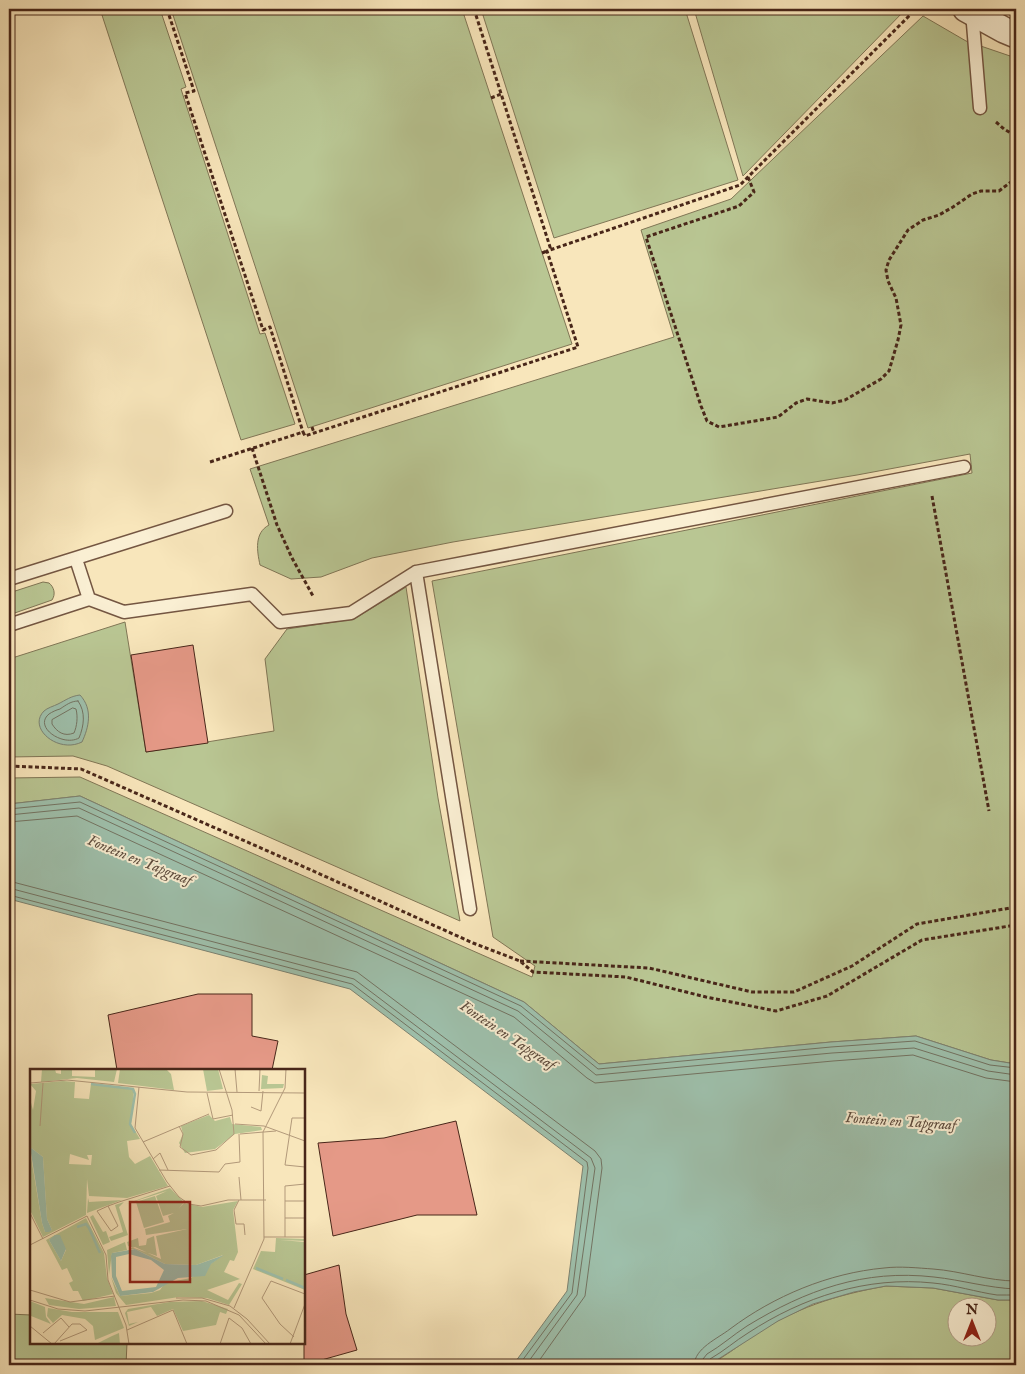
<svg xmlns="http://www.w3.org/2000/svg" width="1025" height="1374" viewBox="0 0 1025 1374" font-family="'IM FELL English',serif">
<rect width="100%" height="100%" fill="#f8e6bb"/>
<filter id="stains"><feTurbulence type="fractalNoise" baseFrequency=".004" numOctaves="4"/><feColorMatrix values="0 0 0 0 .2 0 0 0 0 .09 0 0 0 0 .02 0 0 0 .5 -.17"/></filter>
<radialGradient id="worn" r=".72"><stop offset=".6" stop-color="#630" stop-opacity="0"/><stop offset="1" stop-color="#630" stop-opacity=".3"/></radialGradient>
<path fill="#b9c693" stroke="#807656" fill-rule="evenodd" d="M100,9H160L186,87L181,89L260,334L265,333L295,424L241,440Z
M171,9H462L572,344L308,428Z
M481,9H685L738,180L554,238Z
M694,9H906L743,176Z
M923,16L966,41L1016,58V1064L991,1060L916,1036L831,1042L599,1064L524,1002L80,796L9,804V778L80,777L532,977L535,966L493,937L432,581L972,473L970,454L857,475L453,542L372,558L321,577L291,579L260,565C257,551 254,533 269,525L250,469L674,337L641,230L731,199Z
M43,582L49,583C54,587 56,594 52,600L9,615V593Z
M406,587L438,798L460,921L107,766L73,756L9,757V659L125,622L146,752L274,731L265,659L287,629L354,619Z
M886,1286L933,1288L998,1300H1016V1365H709C724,1357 737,1347 751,1337C794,1308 836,1295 886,1286ZM958,1306H988V1336H958Z
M9,1314L31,1315V1343H127L126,1365H9Z"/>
<path fill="#9ec0ac" stroke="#7c8271" d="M80,695C93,709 89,727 82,742C58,754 27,728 44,711C47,708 54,706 58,704C66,700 71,696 80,695Z
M80,796L524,1002L599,1064L831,1042L916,1036L991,1060L1016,1064V1300H998L933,1288L886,1286L854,1292L813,1304L778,1321L709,1365H513L567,1291L583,1166L350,989L9,899V804Z"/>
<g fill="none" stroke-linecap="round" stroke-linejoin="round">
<path stroke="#737362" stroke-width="1" d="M78,701C86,712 84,726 79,738C63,747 33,727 49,714C52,712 56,710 60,709C66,705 71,701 78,701Z
M73,708L76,709C78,717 77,726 74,733C64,737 57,732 52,724V720Z
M9,809L80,802L521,1006L598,1069L831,1047L915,1041L990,1065L1016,1068
M9,815L79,808L518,1011L596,1075L832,1053L914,1048L988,1071L1016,1075
M9,822L77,816L514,1017L587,1078L595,1083L833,1061L913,1055L986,1078L1016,1082
M9,881L357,972L595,1151L601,1159L602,1168L585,1296L536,1365
M9,888L354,979L591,1158L595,1168L577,1295L526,1365
M9,895L352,984L587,1162L588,1168L572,1293L519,1365
M694,1365C695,1348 717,1339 730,1329C774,1296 829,1273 884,1268C900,1266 918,1268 933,1269C961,1271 988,1281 1016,1281
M702,1365L703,1359L707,1354C721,1346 733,1335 747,1326C806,1290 864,1269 934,1277C962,1280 988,1288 1016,1289
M708,1365L710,1359C724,1351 735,1341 748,1333C803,1297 867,1276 933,1283C955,1285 976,1292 997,1295C1003,1295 1010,1295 1016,1295"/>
</g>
<path fill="#e59987" stroke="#482619" d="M193,645L208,743L146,752L131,655Z
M198,994H252V1036L278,1041L272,1070H117L108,1015Z
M456,1121L477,1215H417L333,1236L318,1143L384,1138Z
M339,1265L346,1314L357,1350L304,1365V1275Z"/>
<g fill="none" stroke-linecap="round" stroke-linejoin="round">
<defs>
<path id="service" d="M972,12L980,108
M76,559L89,599
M416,572L470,909
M9,579L226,511
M89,599L124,612L252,594L280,622L351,613L416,572L964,467
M9,625L89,599"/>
<path id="minor" d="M966,9L1004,30L1016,35"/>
</defs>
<use href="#service" stroke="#745642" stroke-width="15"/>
<use href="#minor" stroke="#745642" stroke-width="28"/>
<path stroke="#482619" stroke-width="3" stroke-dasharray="4 2.5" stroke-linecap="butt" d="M167,9L194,91L185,93L263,330L270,327L303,432
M474,9L551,250
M59,11L66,9
M491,98L501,94
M996,122L1004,129L1016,136
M748,177L754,192L739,206L646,237L701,406L707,421L719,427L778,417L796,403L807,399L832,403L845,400L881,379L889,371L898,340L901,325L896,298L888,281L886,270L889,260L908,230L923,220L939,215L953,207L972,194L981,191H999L1016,178
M542,253L547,251
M312,427L314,433
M252,448L277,525L292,558L313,596
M210,462L303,432L305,436L314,433L578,347L547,251L740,185L916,9
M932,496L989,811
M9,766L81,769L311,870L473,943L520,961L533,972L626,977L706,997L776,1011L827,996L922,940L1016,925
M520,961L649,968L752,992H794L852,966L917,924L1016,907
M949,1365L957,1363L1016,1362"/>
<use href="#service" stroke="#faefd3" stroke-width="12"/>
<use href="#minor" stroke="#faefd3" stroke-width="25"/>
</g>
<g text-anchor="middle" stroke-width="4" stroke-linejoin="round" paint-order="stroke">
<g font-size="15" font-style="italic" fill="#5e4c3e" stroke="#faefd3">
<text transform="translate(140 860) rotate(22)" y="5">Fontein en Tapgraaf</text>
<text transform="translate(508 1035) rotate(34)" y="5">Fontein en Tapgraaf</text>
<text transform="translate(901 1121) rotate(4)" y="5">Fontein en Tapgraaf</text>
</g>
</g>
<g transform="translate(30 1069)">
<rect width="275" height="275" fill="#f8e6bb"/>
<path d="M12,0H25L26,4L31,5V0H42V7L65,8V0H87L84,13L47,9L11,13ZM90,0H136L141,5L144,21L88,14ZM173,0H188L193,20L177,22ZM232,6L238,7L237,15H254L253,19L231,20ZM33,12L45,13L44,29L59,30L61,15L104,20L101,55L110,70L97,72L99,88L105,95L120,87L138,117L97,129L59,127L57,110L56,146L13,168L0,141V82L12,154L15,163L22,161L17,150L13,88L0,78V30L3,41L6,22L0,15ZM40,85L59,91L57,86H62L61,96L39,95ZM179,46L185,52L200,48L202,55L231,58L232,61L205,65L185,80L155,84L149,74L153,65L151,57ZM140,119L154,133L149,139L154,134L172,138L208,132L203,141L208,183L204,192L200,191L194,203L210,210L177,221L198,231L209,214L212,215L199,236L177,229L149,228L96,236L86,224L81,208L90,227L121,224L130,221L135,214L161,209L193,186L166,196L135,195L105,180H99L105,178L131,190L126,167L157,160L116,166L115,160L140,153L138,147L144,144L133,147L126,127L137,122L96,135ZM125,127L134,153L114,159L106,133ZM58,129L59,133L92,131L57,144ZM94,133L89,138L98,166L81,172L79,168L93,163L85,136ZM63,146L73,163L76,162L80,173L73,176L60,148ZM56,149L74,184L77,209L83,225L53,232L48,222H43L39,214L43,212L37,199L32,201L16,171ZM27,166L36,181L31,192L19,171ZM124,167L127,187L98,177L97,173L108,169L109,177L116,176L117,170ZM246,169L275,170V172L250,171L275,173V221L223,200L231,182L245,183ZM95,173L97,181L82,184L79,206L77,181ZM84,228L86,237L49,240L19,236L15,229L54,235ZM0,232L15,238L16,248L21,255L1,247ZM172,232L198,240L196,245L190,243L186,256L153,262L143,240L127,247L121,238L97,243L99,255L108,253L99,257L95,244L98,240L140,233ZM18,239L42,243H88L94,259L65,271L63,257L55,250L32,246L23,254L17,247ZM89,264L90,275H66L82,267Z" fill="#b9c693" fill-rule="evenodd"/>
<path d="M0,78L13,88L17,150L22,161L19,163H15L12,154ZM25,166H30L36,180L31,192L19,171ZM105,180L135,195L166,196L194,186L181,195L175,207L148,209L123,223L90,227L82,208L81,187L82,184ZM99,185L121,191L134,201L126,218L92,222L86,207V188Z" fill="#9ec0ac" fill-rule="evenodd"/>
<path fill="none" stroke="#9ec0ac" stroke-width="2.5" d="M61,15L103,20L105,25L100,55L105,64M47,158L56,155L59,159L70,184M226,199L253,210M256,211L275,219"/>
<path fill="none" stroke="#b2997a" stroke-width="1" d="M205,0L207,23M0,14L37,11L157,23L275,24M109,18L105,59L137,113L149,128L159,135L171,137L198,131H236M229,22L230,0M177,24L183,50L203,46M221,38L231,42L233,22M275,49H262L255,96L275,98M205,55L234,57L275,72M10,57L13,14M149,57L153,65L150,78L161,86L186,81L204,65L202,41L189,0M210,65L246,62M113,73L179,45M123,90L130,84L138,101M129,101L189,103L195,95L210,93L209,65M209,108L211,131M209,131L204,141L206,155H214L215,166M255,132H275M78,137L88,157L81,162L67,142L78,137L89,133L140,117M0,144L13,170M255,149H275M234,168H275M255,168V117L275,115M0,176L57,147L76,186L78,211L96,256L99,275M0,221L40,233L85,227M146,229H172L200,237L217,250L240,275M0,231L28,240L55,242L153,231L176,232L209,246L236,275M204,239L234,170L233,63L255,19L256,0M0,257L22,275M97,261L143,241L157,275M13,264L31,249L39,258M264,268L250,255L232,229L241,212L275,225M24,275L42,255H50L57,261L30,272M190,275L199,249L212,259L221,275M260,275L275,235"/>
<path fill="#8f2418" fill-opacity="0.15" stroke="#8f2418" stroke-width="2.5" d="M100,133H160V213H100Z"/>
<rect width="275" height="275" fill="none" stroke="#482619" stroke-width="2.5"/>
</g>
<rect width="1025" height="1374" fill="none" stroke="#f8e6bb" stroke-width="30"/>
<rect x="10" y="10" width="1005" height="1354" fill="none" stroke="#482619" stroke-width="2.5"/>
<rect x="15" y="15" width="995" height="1344" fill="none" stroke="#482619"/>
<g transform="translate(972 1322)"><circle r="24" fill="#faefd3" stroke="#b39f89"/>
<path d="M0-4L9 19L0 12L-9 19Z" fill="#8f2418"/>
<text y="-8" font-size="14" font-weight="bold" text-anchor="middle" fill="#482619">N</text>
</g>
<rect width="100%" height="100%" filter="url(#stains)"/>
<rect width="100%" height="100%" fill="url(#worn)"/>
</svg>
